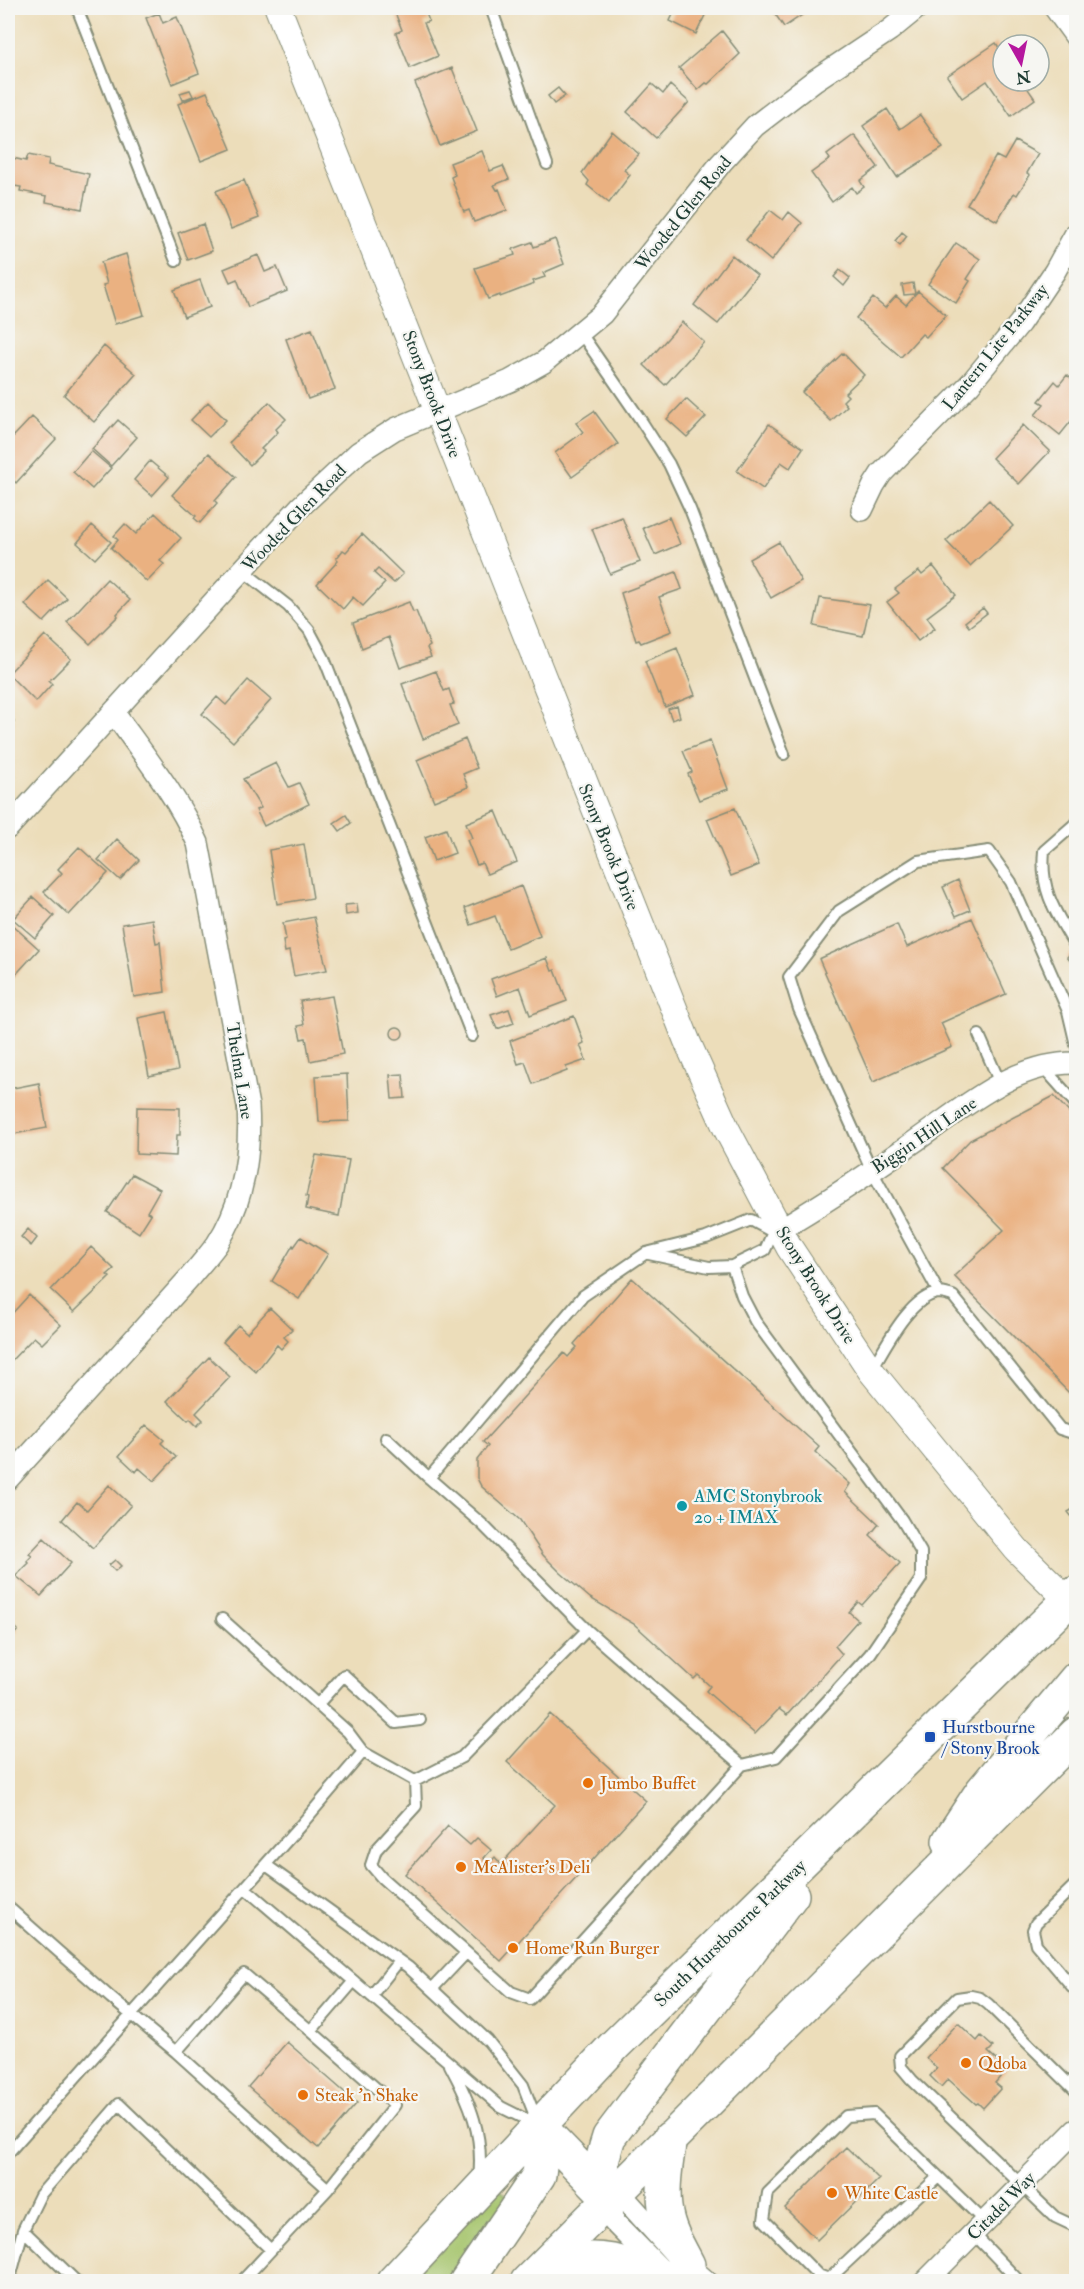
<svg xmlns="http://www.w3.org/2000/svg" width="1084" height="2289" viewBox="0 0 1084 2289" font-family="'IM FELL Double Pica',serif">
<rect width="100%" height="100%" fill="#f6f6f2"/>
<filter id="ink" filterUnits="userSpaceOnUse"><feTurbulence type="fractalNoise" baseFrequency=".0167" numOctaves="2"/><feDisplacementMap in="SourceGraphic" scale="12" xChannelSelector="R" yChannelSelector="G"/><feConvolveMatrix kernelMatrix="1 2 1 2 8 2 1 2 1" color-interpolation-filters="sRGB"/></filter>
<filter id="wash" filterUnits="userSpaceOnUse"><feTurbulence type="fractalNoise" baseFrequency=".008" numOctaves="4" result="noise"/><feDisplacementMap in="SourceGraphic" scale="24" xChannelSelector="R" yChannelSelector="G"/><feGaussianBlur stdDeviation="1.35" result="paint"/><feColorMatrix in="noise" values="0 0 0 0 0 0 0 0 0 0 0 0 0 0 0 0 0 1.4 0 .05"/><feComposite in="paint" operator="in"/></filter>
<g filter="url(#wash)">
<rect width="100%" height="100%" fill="#ecddba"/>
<path fill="#a5c46c" stroke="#628050" stroke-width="1.5" d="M499,2189L511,2198L453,2281L404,2282Z"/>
<g id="blocks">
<path fill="#eab181" d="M400,8H424L429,21L424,23L438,56L410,68L396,33L402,30L394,10Z
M676,8L708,9L696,34L670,21Z
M771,8H806L808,11L784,27Z
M159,13L163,23L177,17L199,73L172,84L146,18Z
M722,31L740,54L708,84L706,83L698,90L679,68Z
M996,43L1003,54V81H1026L1031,87L1028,89L1035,99L1011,116L987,81L962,98L947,76Z
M452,68L477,131L440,146L415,83Z
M652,84L663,94L670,85L689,102L656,138L627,112Z
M558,88L565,96L554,104L548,96Z
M190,90L193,96L183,100L180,93Z
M207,92L231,149L201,161L178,104Z
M887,109L900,129L920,115L943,148L897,177L863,126Z
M612,131L639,154L624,170L630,175L609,203L587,185L589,181L582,173Z
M854,135L878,167L860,181L864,187L856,193L852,187L832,202L811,173L830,159L827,155Z
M1015,141L1038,154L1027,173L1030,175L1017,195L1014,193L997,221L967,204L996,156L1004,160Z
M482,151L490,171L503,166L509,179L494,185L497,190L499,189L507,210L474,222L469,210L464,212L451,177L455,175L450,163Z
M28,155L49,159L48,165L89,174L82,209L46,202L47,196L20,191L21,187L8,185V157L26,161Z
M244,180L259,218L231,229L216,191Z
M770,210L783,220L789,212L802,223L771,261L746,240Z
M203,224L212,251L188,260L178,233Z
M902,232L907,236L900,245L895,241Z
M555,239L564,264L543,273L545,277L533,281L534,284L500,297V295L488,299L475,268L515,255L513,249L532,242L534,247Z
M956,243L980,259L967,279L970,281L956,303L928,284Z
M126,254L144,315L115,324L103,285L107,284L101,262Z
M258,255L265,272L277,267L287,291L248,307L237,279L230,282L224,269Z
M732,255L757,275L718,324L694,305Z
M840,270L850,278L844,286L834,277Z
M200,280L210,307L184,317L174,290Z
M913,283L915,294L904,295L902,285Z
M918,291L946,315L926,337L922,334L901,357L856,318L873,298L885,308L896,296L906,305Z
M682,322L704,342L665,385L644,365Z
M312,329L335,389L308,399L286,339Z
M104,346L136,374L94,422L64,395Z
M843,353L864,375L845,393L848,396L843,401L847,406L831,421L802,392Z
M1067,375L1076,383V415L1060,435L1035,415L1044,404L1039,401L1055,381L1059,385Z
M686,399L706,417L687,437L667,419Z
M208,402L226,420L209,437L191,420Z
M269,402L286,419L276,429L278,432L261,449L264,451L250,465L229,443Z
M594,411L618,444L572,477L555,453L583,432L576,423Z
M32,417L56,439L16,483L8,475V439L12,434L14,436Z
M118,420L137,437L111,466L92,449Z
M769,424L803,448L790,468L781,462L763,489L737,471Z
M1023,425L1050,451L1019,484L992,458Z
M91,451L111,468L92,489L73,472Z
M209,453L236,477L215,501L217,503L200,523L194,518L196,516L172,495Z
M150,461L169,477L152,496L134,480Z
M989,500L1013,526L970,566L946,541Z
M155,513L181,538L160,561L164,564L147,582L111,548L118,540L114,536L125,524L136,534Z
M622,517L640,562L610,574L592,529Z
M669,517L680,544L655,555L643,528Z
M92,525L111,542L95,559L77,543Z
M362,534L403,574L394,583L378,569L374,573L385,583L363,606L353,597L343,609L317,584L338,561L336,559L343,550L346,552Z
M779,542L801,581L771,598L749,559Z
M933,566L956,595L927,617L935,628L918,641L887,602L899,593L895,589L919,571L922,575Z
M676,572L682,589L659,597L672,631L641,643L639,640L636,641L621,593Z
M107,579L130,600L117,614L118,616L90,644L67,622Z
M48,580L67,598L44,622L25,605Z
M820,598L870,605L863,636L814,626Z
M409,602L413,612L416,611L430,646L427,648L431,657L400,668L389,637L362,648L353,623Z
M983,608L987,613L969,627L965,622Z
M45,635L71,659L49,681L52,684L36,702L8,674Z
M677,648L695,695L665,707L660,693L658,694L645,661Z
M436,671L444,691L449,689L454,704L450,705L458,725L423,739L402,684Z
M248,680L271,700L233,742L202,714L217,697L226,705Z
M677,706L680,717L672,720L668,709Z
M8,716L14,722L8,729Z
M465,739L477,768L463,774L468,787L434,801L417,760Z
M710,741L728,789L699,800L688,774L692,772L683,751Z
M276,763L289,787L299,783L309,804L264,826L256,810L261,808L243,779Z
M735,808L759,865L731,876L707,819Z
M496,811L517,862L487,874L482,863L477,865L467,840L472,838L466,823Z
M346,815L351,823L340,831L334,823Z
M446,829L455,853L434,861L425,837Z
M117,839L139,860L120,880L98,860Z
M304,844L313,898L277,904L269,850Z
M79,847L108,873L69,915L44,892L62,873L58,869Z
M958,880L970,910L956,916L943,887Z
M521,886L540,936L508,949L495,916L471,925L465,908Z
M33,897L54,916L35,938L13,919Z
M357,904L358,913L346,915L345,905Z
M314,917L327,970L294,976L289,951L285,952L283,941L286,940L283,923Z
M972,918L1006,994L941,1023L952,1047L873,1082L819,959L897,924L907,947Z
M152,919L156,943L160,942L165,992L134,997L122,924Z
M10,923L39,949L8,983V925Z
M1076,948V968L1067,957Z
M547,958L552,971L555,970L567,1001L530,1015L520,987L497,996L491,979Z
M332,996L343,1054L310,1061L306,1038L301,1039L298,1026L304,1025L300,1001Z
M509,1009L514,1023L497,1029L491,1015Z
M167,1012L178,1070L149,1076L138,1018Z
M574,1016L584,1043L580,1045L586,1060L566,1067L567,1071L533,1084L525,1062L518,1064L510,1041Z
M391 1033a6 6 0 1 1 12 0a6 6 0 1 1-12 0Z
M347,1074L349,1121L319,1122L316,1076Z
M403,1074L405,1098L392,1099L390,1075Z
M39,1083L47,1128L8,1135V1089Z
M1054,1096L1076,1120V1162L1073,1166L1076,1170L1075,1399L954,1276L1004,1230L943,1168L970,1140Z
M137,1107L180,1108V1135H177L176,1156L136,1154Z
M316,1155L349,1160L339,1216L306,1209L308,1197L306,1196Z
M132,1174L160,1189L147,1212L151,1214L139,1233L107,1212Z
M28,1229L37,1238L31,1246L21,1237Z
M301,1237L328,1254L299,1299L272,1281L293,1245L294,1247Z
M91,1247L114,1269L107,1275L110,1277L74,1312L51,1290Z
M632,1278L819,1447L815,1452L850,1484L845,1492L879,1524L870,1535L900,1563L862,1605L858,1602L849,1612L858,1620L835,1646L842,1654L787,1715L779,1709L755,1734L706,1691L710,1686L698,1675L694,1679L634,1624L590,1598L561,1573L543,1555L520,1520L481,1486L477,1478V1460L488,1446L483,1442L564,1353L568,1357L577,1347L574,1344Z
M29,1295L61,1325L42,1344L34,1337L9,1363L8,1361V1318Z
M270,1308L292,1329L284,1337L288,1341L281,1349L277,1345L256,1372L223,1342L238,1325L247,1333Z
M209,1357L230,1377L196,1413L203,1420L197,1426L190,1419L188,1421L167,1401Z
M146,1425L164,1440L161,1443L176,1457L154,1481L139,1468L136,1472L119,1456Z
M109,1485L131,1505L93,1548L62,1520L77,1502L87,1510Z
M1073,1509L1076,1514L1072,1517L1068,1512Z
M44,1538L71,1563L41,1596L16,1576L29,1563L27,1561L32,1556L29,1554Z
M115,1560L121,1566L115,1571L109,1565Z
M8,1620L18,1630L8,1641Z
M9,1682L15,1689L9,1695L8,1693Z
M550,1714L646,1801L501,1961L405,1874L448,1826L470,1845L477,1838L491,1850L484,1858L489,1863L495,1857L501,1864L555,1805L507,1762Z
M958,2023L977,2041L981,2036L993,2047L988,2052L1007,2069L995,2083L1001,2088L983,2108L978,2103L976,2104L948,2079L941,2087L930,2076L937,2068L926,2058Z
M287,2042L357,2103L318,2148L248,2087Z
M846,2147L879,2179L817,2240L785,2208Z"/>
</g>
</g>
<g filter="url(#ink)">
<use href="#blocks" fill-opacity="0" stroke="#868d77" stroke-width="1.5"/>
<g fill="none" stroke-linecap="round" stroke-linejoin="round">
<defs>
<path id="service" d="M77,8L176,261
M491,8L547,164
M580,332L640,419L669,464L690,509L784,754
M242,570L288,606L309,630L324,658L472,1036
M1076,823L1044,851C1040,892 1056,913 1076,947
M979,1035L1000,1083
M1043,1067L1076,1104
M649,1254L709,1267L732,1266L765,1250L773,1232L779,1230
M939,1293L872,1171L799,1009L789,977L839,911L918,861L989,851L1011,882L1068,1011L1076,1045
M872,1369C885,1347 911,1295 939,1293C943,1293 949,1295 953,1296L1060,1429L1076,1434
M386,1438L429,1478
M222,1619L348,1732L363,1752
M587,1630L742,1765
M318,1704L344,1675L396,1723L420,1720
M415,1781L416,1806L376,1850L371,1865L382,1878L511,1992L530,1999L742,1765L776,1757L870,1654L921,1579V1552L902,1520L755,1321L742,1296L732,1266
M266,1865L408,1967L488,2041L523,2085L537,2121
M1076,1884L1036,1923L1033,1930L1036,1944L1076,1991
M245,1888L501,2107L535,2124
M8,1907L111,1998L176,2052L244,1974L311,2031L354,1981
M432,1989L466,1953
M371,1996L399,1961
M311,2031L395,2105L328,2189
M176,2052L328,2189L241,2282
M450,2065C470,2102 484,2135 479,2178
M1076,2091L988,2004L980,1998L971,1996L957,1998L900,2056L901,2067L912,2080L1055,2217L1072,2225L1076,2221
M8,2153L300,1826L363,1752L415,1781L462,1757L587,1630L482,1524L429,1478L583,1296L646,1253L706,1238L751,1220L773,1232
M937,2178L829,2279L818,2275L764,2220L768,2193L846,2116L874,2114L985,2222
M23,2230L77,2282
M973,2233L1020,2282
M9,2282L23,2230L40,2195L119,2104L271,2250"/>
<path id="minor" d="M1055,8L1076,37
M862,510L874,485L881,474L970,384L1020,323L1055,271L1076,233
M8,828L300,507L359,452L395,429L510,381L544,362L602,314L721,163L755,126L815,80L890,30L917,8
M780,1229C825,1203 868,1174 911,1144C961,1110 1013,1062 1076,1063
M8,1479L190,1277C199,1266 209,1255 217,1244C244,1202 251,1154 248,1106L198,843C177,796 144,755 114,713
M664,2273L614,2222L609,2198L629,2203L676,2255L707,2282
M925,2282L1076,2130"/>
<path id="tertiary" d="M278,8L687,1041L726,1128L789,1247L871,1371L1017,1550L1076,1608"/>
<path id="primary" d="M949,1841L982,1791L1076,1679
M539,2126L609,2198
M670,2138C666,2165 660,2195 668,2222C672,2237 681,2251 688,2265
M609,2198C599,2171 600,2164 609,2137L792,1895
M537,2277C546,2272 556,2266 566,2263C602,2251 637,2268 670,2279
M393,2282L615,2045L1076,1593
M466,2282L539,2175L542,2147L539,2126
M527,2282L1076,1734"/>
</defs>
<use href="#service" stroke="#868d77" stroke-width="14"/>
<use href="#minor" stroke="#868d77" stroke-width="24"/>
<use href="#tertiary" stroke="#868d77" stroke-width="28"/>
<use href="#primary" stroke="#868d77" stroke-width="36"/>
<use href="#service" stroke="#fff" stroke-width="10"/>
<use href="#minor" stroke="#fff" stroke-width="21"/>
<use href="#tertiary" stroke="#fff" stroke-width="26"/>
<use href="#primary" stroke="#fff" stroke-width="33"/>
</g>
</g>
<circle fill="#0f9aa8" stroke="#f6f6f2" stroke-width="2" cx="682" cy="1506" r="6"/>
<rect fill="#1a4fb4" stroke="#f6f6f2" stroke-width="2" x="924" y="1731" width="12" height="12" rx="3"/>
<g fill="#e8710a" stroke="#f6f6f2" stroke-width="2">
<circle cx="588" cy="1783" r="6"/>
<circle cx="461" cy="1867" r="6"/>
<circle cx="513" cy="1948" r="6"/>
<circle cx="966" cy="2063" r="6"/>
<circle cx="303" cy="2095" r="6"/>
<circle cx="832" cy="2193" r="6"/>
</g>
<g text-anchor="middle" stroke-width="4.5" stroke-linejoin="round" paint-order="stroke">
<g font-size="18" fill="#1f3d34" stroke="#f6f6f2">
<text transform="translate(683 213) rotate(-51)" y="6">Wooded Glen Road</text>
<text transform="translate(995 347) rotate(-51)" y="6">Lantern Lite Parkway</text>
<text transform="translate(432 394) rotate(69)" y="6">Stony Brook Drive</text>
<text transform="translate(294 518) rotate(-46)" y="6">Wooded Glen Road</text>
<text transform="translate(609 847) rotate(68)" y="6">Stony Brook Drive</text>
<text transform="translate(240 1071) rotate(81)" y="6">Thelma Lane</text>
<text transform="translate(924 1135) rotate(-34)" y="6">Biggin Hill Lane</text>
<text transform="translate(816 1285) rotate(58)" y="6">Stony Brook Drive</text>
<text transform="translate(730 1933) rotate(-44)" y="6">South Hurstbourne Parkway</text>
<text transform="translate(1001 2206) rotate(-45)" y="6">Citadel Way</text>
</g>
<g font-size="18" fill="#0d838f" stroke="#f6f6f2" text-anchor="start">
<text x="694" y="1502">AMC Stonybrook<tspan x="694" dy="21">20 + IMAX</tspan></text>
</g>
<g font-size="18" fill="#164399" stroke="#f6f6f2" text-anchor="start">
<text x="942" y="1733">Hurstbourne<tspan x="942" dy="21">/ Stony Brook</tspan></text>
</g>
<g font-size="18" fill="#c56008" stroke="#f6f6f2" text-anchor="start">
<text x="600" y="1789">Jumbo Buffet</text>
<text x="473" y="1873">McAlister's Deli</text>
<text x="525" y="1954">Home Run Burger</text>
<text x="978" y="2069">Qdoba</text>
<text x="315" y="2101">Steak 'n Shake</text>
<text x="844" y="2199">White Castle</text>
</g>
</g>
<rect width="1084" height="2289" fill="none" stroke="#f6f6f2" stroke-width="30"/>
<g transform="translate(1021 63) rotate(171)"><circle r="28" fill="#f6f6f2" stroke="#a0aca6" stroke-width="1.5"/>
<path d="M0-4.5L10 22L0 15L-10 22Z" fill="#b5179e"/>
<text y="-9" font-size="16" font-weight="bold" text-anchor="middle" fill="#1f3d34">N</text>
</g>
</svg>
